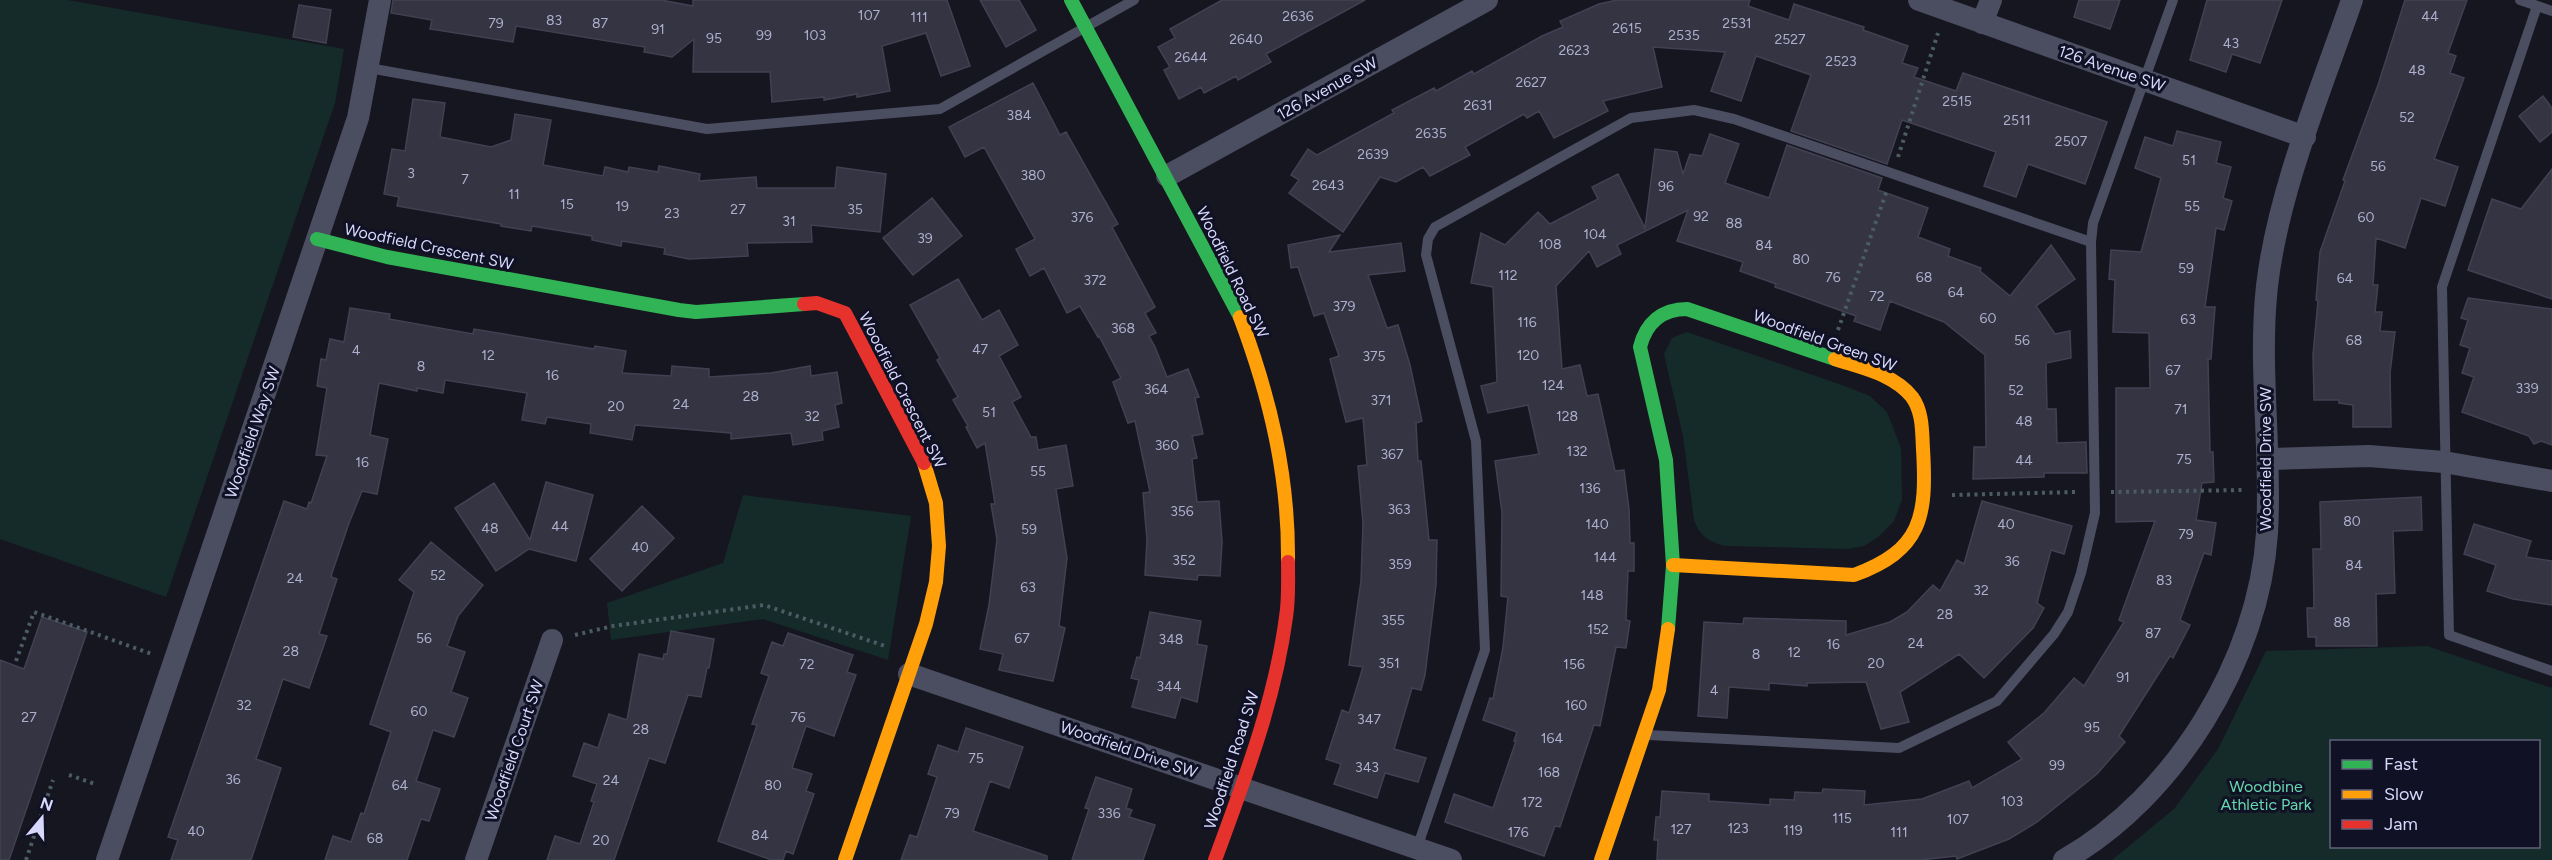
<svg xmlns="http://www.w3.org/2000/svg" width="2552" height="860" viewBox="0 0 2552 860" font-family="Figtree,sans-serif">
<rect width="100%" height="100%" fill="#161620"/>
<path fill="#142b29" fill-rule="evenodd" d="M0,0H68L344,49L335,103L166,597L0,539Z
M1687,332L1842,385L1870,396L1887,412L1901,448L1902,500L1894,521L1878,537L1864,546L1848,549L1724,546C1708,541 1700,536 1694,520L1683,436L1664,354L1672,338Z
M743,495L911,516L888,660L763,619L611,640L607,603L723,563Z
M2427,646L2552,688V860H2112L2174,809L2218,749L2266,651ZM2332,742H2538V846H2332Z"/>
<path fill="#343442" stroke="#424153" stroke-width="1.5" d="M393,0H661L693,6V0H947L970,66L941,76L926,33L882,46L890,91L857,97V94L824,100V97L772,102L770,72H693L694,39L672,57L644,52L645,47L516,26L513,42L430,29L432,20L391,13Z
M980,0H1019L1036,30L1006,47Z
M1222,0H1365L1266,54L1271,62L1238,80L1236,76L1204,93L1201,87L1179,99L1164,70L1170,67L1158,47L1175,38L1170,29Z
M1617,0H1750L1748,6L1789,20L1794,4L1864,27L1863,30L1908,46L1902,63L1918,68L1914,77L1956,91L1963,73L2107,122L2085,184L2028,164L2016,197L1984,186L1996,152L1902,120L1887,164L1791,131L1811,75L1756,56L1741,101L1711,91L1725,52L1653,47L1662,87L1603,101L1608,111L1554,138L1539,111L1527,118L1524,114L1465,147L1470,155L1430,176L1423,167L1396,182L1380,177L1343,232L1289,193L1299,180L1291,175L1308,149L1317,155L1394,113L1392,110L1434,88L1436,91L1472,71L1474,74L1542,36L1563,27L1560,21L1599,4Z
M2079,0H2120L2110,29L2074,17Z
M2207,0H2282L2260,63L2232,54L2226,72L2190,60Z
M2405,0H2467L2448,53L2456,56L2450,73L2464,78L2434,159L2458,167L2445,206L2421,198L2405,248L2376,238L2373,285H2378L2375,312H2382L2380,331L2395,332L2390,373L2391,427H2353V405L2339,403V400H2314L2313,355L2318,301L2316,300L2320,252L2345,181L2343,180L2378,85Z
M299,5L331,10L326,43L293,37Z
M1033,83L1060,135L1066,132L1118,224L1112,227L1155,307L1145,313L1156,333L1149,336L1155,347L1167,377L1188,369L1199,397L1195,398L1203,434L1192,436L1197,458L1192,459L1197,502L1219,501L1222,542L1220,576L1198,575L1197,580L1145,575L1147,540L1143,493L1150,492L1135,421L1128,423L1113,382L1121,378L1099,336L1098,337L1080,306L1067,313L1044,268L1030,276L1016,249L1035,239L984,147L965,157L949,127Z
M2543,96L2552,108V132L2540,142L2519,116Z
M413,99L445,103L440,137L491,147L511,140L515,114L551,120L543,165L603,176L605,167L628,172L629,167L658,172L659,166L700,174L699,181L756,177L757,188H835L837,167L886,174L880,232L811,225L812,242L747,243L748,256L689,259L664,254L665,248L622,241L621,246L592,240V236L532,226L531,231L501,226V224L397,206L399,197L384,194L392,149L405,151Z
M2177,131L2221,142L2216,163L2231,167L2223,198L2232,201L2224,230L2216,228L2205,307H2215L2211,359H2208L2210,452H2213L2214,482L2202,483L2196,520L2216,523L2211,555L2204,553L2180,620L2190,625L2173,658L2170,656L2119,736L2125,742L2097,774L2037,822L2009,839L1957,859L1956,856L1920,860H1657L1658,840H1654L1656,817H1660L1662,791L1709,794V801L1770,805V799L1794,800L1795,792L1822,793L1823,789L1865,791L1864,805L1922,799L1969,781L1972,788L2022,759L2008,742L2044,713L2074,678L2084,686L2124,622L2119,620L2155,521L2116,522V388H2150L2149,333L2113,332L2115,280L2109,279L2111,250L2141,252L2161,178L2135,168L2145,137L2173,146Z
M1710,134L1739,144L1725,183L1769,198L1787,145L1882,178L1878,190L1928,208L1918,237L1950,249L1948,256L1981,268L1980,271L2010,296L2051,245L2075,279L2036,306L2055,334L2070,331L2071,358L2046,363L2047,409H2056L2057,443L2086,442L2087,473H2044V477L1973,479L1974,447H1986L1985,355L1944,322L1890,301L1880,330L1854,321L1856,316L1775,287L1776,284L1740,271L1743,262L1677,241L1688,210L1617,245L1621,254L1597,267L1589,251L1556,286L1562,369L1580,365L1587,396L1598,394L1615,471L1624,470L1629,509L1630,543H1634V571H1628L1626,620L1630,621L1626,648L1616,647L1600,726L1594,725L1560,827L1555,826L1544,856L1445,822L1454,794L1493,808L1516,741H1514L1517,732L1483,720L1490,698L1493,699L1503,647L1508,597L1501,596L1502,512L1495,461L1539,454L1528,405L1488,413L1481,386L1497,382L1493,287L1471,283L1481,233L1505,245L1538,212L1550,224L1598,199L1592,187L1618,174L1645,228L1655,149L1677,152L1683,174L1690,154L1702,156Z
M2552,169V299L2468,270L2492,199L2521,209Z
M932,198L962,236L913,275L883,238Z
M1340,235L1329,252L1401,243L1405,271L1368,275L1387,328L1398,325L1410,365L1422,421L1416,423L1418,461H1421L1429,540H1437L1436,585L1425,675L1421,690L1412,688L1394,749L1426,758L1418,782L1385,773L1377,798L1334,784L1341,764L1326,759L1342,710L1349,713L1363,667L1349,665L1361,581L1363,524L1358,466L1367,465L1363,418L1346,422L1330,359L1339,356L1324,313L1314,316L1298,267L1291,268L1288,245Z
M958,279L982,320L999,310L1018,345L999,356L1021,397L1012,402L1031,437H1036L1038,450L1066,445L1073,486L1056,489L1067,558L1059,626L1065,628L1053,681L999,670L1003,654L980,649L989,605L997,539L991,504H995L985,443L977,448L966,427L968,426L953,400L958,397L937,360L940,358L910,305Z
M2468,298L2552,309V445L2541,441L2534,444L2529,436L2462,412L2474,377L2462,373L2470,348L2460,345L2468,320L2461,318Z
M350,308L390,314L389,319L473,334L474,329L594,349L595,346L626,351L622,373L671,376L672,366L709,369V377L771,373L810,366L811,376L837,372L842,403L835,405L839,427L822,431L823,440L793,445L791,433L731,439V433L635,425L632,440L590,433L591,424L547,417L545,424L522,420L527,393L445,380L443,393L417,388V391L379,383L370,435L388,439L377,494L362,491L349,523L332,573L331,577L337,579L319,634L327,636L309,688L283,679L256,759L281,768L251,860H171L178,840L168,837L284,501L307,509L309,502L311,503L327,456L316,455L327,388L317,386L321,359L326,360L330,339L344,342Z
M546,482L593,495L576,561L529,549L496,571L455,508L494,483L530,540Z
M2421,497L2422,530L2393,531L2395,593L2376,594L2377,646H2316V637H2308L2307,608H2314L2313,549H2321L2320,502Z
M1982,501L2072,526L2064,554L2051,550L2037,603L2044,608L2033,628L1984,678L1959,654L1900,692L1909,722L1881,729L1866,682L1807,683V686L1769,683V690L1729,687L1727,718L1698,716L1704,622L1743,624L1744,618L1846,621V635L1890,622L1907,612L1933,585L1940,591L1957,560L1964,564Z
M642,506L674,538L622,591L590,559Z
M2474,524L2531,541L2526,557L2552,561V605L2513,599L2487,591L2496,565L2464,554Z
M431,542L483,585L458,616L447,646L465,652L451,692L468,698L454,737L433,730L416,781L440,789L429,821L421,819L407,860H325L333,836L351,842L361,813L364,814L391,732L370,724L414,592L399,580Z
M1150,612L1201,621L1197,644L1207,646L1197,702L1181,697L1175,718L1132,707L1139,680L1131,678L1137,657L1140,658Z
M42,617L87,632L9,860H0V660L24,669Z
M671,631L714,639L709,668H707L701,697L688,695L665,763L649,758L614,860H547L555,836L580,844L594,802L591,801L597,784L573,776L584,743L598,748L609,714L627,720L639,654L663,659L664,654H667Z
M788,633L853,655L847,672L856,675L834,736L806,726L792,768L812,774L806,791L814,794L793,854L786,851L783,860H772L718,841L757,725L752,724L769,676L761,673L772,642L783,646Z
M966,728L1023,747L1009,788L990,781L973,831L1047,856V860H901L910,835L917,837L937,777L928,774L938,745L958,752Z
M1096,777L1132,789L1126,808L1132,810L1129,817L1155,825L1143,860H1072L1089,809L1085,808Z"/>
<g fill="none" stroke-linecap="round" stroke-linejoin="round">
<path stroke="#4c5c65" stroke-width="4" stroke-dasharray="3 4.5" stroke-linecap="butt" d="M1898,157L1938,33
M1838,330L1887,190
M2111,492L2245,490
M1952,495L2077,492
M575,635L613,626L764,605L888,647
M16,661L34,612L152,654
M69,775L95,784
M26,860L53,780"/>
<path stroke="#4b4d61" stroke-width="10" d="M2520,0L2552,11
M2537,6L2442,287L2449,635L2552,671
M369,68L707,129L940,109L1134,0
M1648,735L1899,748L1997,701L2054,634L2068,612L2081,573L2095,513L2091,242L2093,223L2173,0
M1417,848L1485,650L1476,441L1426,255L1428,239L1435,227L1631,118L1694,110L1734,119L2091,242"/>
<path stroke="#4b4d61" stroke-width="22" d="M1919,0L2305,137
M1982,23L1991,0
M1167,176L1487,0
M2268,459L2369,456L2444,462L2552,481
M909,674L1451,860
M107,860L358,118L380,0
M476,860L552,640
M2064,860C2175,797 2259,660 2267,533C2272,451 2258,368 2267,286C2278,191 2321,90 2352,0"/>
<path stroke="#30b455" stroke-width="14" d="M1071,0L1240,317
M317,239L387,257L679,310L696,312L804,304
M1668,629L1673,565L1666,460L1640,347C1646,323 1662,309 1687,309L1835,359"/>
<path stroke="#ff9f0a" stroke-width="14" d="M1240,317C1270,397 1289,476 1288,562
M1673,565L1854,575C1922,550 1927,517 1923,449C1922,432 1923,412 1912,397C1894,374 1862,368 1835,359
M845,860L926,624L936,582L939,546L936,503L924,463
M1601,860L1659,690L1668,629"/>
<path stroke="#e5322d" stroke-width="14" d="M804,304L817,303L845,313L924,463
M1215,860C1244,781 1275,701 1286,617C1289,599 1288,580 1288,562"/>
</g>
<g text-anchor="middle" stroke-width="6" stroke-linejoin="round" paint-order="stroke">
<g font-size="14" fill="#aeafce">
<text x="869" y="20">107</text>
<text x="1298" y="21">2636</text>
<text x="2430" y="21">44</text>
<text x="919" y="22">111</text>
<text x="554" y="25">83</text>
<text x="496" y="28">79</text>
<text x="600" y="28">87</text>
<text x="1737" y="28">2531</text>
<text x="1627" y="33">2615</text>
<text x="658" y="34">91</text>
<text x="764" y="40">99</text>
<text x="815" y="40">103</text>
<text x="1684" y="40">2535</text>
<text x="714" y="43">95</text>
<text x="1246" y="44">2640</text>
<text x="1790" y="44">2527</text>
<text x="2231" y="48">43</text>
<text x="1574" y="55">2623</text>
<text x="1191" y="62">2644</text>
<text x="1841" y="66">2523</text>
<text x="2417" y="75">48</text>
<text x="1531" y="87">2627</text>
<text x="1957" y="106">2515</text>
<text x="1478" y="110">2631</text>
<text x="1019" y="120">384</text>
<text x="2407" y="122">52</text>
<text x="2017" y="125">2511</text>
<text x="1431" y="138">2635</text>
<text x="2071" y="146">2507</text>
<text x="1373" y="159">2639</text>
<text x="2189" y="165">51</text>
<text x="2378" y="171">56</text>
<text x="411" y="178">3</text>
<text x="1033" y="180">380</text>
<text x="465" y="184">7</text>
<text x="1328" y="190">2643</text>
<text x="1666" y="191">96</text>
<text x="514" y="199">11</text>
<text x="567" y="209">15</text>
<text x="622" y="211">19</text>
<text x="2192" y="211">55</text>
<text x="738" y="214">27</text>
<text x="855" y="214">35</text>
<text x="672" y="218">23</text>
<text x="1701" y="221">92</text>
<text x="1082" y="222">376</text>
<text x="2366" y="222">60</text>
<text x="789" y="226">31</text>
<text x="1734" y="228">88</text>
<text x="1595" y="239">104</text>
<text x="925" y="243">39</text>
<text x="1550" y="249">108</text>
<text x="1764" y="250">84</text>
<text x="1801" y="264">80</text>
<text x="2186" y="273">59</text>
<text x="1508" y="280">112</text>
<text x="1833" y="282">76</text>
<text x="1924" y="282">68</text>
<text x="2345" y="283">64</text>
<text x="1095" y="285">372</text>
<text x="1956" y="297">64</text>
<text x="1877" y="301">72</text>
<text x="1344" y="311">379</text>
<text x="1988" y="323">60</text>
<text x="2188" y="324">63</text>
<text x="1527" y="327">116</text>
<text x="1123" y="333">368</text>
<text x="2022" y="345">56</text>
<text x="2354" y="345">68</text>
<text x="980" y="354">47</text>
<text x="356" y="355">4</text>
<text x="488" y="360">12</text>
<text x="1528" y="360">120</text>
<text x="1374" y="361">375</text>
<text x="421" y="371">8</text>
<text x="2173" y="375">67</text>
<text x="552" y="380">16</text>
<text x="1553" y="390">124</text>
<text x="2527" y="393">339</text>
<text x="1156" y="394">364</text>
<text x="2016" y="395">52</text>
<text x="751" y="401">28</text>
<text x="1381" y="405">371</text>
<text x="681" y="409">24</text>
<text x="616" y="411">20</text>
<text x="2181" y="414">71</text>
<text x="989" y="417">51</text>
<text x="812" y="421">32</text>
<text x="1567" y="421">128</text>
<text x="2024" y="426">48</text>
<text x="1167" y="450">360</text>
<text x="1577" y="456">132</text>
<text x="1392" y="459">367</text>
<text x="2184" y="464">75</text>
<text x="2024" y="465">44</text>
<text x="362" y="467">16</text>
<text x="1038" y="476">55</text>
<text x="1590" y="493">136</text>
<text x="1399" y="514">363</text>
<text x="1182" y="516">356</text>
<text x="2352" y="526">80</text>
<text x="1597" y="529">140</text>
<text x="2006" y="529">40</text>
<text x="560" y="531">44</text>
<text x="490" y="533">48</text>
<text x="1029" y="534">59</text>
<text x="2186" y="539">79</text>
<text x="640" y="552">40</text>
<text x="1605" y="562">144</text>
<text x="1184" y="565">352</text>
<text x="2012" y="566">36</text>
<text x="1400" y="569">359</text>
<text x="2354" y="570">84</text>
<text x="438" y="580">52</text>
<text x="295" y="583">24</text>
<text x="2164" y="585">83</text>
<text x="1028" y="592">63</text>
<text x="1981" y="595">32</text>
<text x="1592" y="600">148</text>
<text x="1945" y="619">28</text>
<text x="1393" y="625">355</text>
<text x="2342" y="627">88</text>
<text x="1598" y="634">152</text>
<text x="2153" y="638">87</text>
<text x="424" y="643">56</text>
<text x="1022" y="643">67</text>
<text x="1171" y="644">348</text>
<text x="1916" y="648">24</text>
<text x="1833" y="649">16</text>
<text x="291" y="656">28</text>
<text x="1794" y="657">12</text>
<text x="1756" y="659">8</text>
<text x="1389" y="668">351</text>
<text x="1876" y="668">20</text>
<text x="807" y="669">72</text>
<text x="1574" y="669">156</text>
<text x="2123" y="682">91</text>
<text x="1169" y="691">344</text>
<text x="1714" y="695">4</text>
<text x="244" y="710">32</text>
<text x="1576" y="710">160</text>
<text x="419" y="716">60</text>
<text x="29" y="722">27</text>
<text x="798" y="722">76</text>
<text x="1369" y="724">347</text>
<text x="2092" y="732">95</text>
<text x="641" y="734">28</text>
<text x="1552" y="743">164</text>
<text x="976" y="763">75</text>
<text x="2057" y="770">99</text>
<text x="1367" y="772">343</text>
<text x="1549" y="777">168</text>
<text x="233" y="784">36</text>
<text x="611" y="785">24</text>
<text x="400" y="790">64</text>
<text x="773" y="790">80</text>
<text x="2012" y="806">103</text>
<text x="1532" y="807">172</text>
<text x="952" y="818">79</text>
<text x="1109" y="818">336</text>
<text x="1842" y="823">115</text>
<text x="1958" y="824">107</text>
<text x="1738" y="833">123</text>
<text x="1681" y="834">127</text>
<text x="1793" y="835">119</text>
<text x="196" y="836">40</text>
<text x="1518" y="837">176</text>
<text x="1899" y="837">111</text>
<text x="760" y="840">84</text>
<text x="375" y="843">68</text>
<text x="601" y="845">20</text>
</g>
<g font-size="16" fill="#d7d8fc" stroke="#111125">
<text transform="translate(2112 68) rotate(19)" y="6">126 Avenue SW</text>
<text transform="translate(1327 88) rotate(-29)" y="6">126 Avenue SW</text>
<text transform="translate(429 246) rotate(12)" y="6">Woodfield Crescent SW</text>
<text transform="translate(1233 272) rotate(64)" y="6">Woodfield Road SW</text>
<text transform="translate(1825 340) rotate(20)" y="6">Woodfield Green SW</text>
<text transform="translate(903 390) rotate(63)" y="6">Woodfield Crescent SW</text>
<text transform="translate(252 432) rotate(-71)" y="6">Woodfield Way SW</text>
<text transform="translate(2265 459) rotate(-90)" y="6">Woodfield Drive SW</text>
<text transform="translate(1129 749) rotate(19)" y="6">Woodfield Drive SW</text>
<text transform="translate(514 750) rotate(-71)" y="6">Woodfield Court SW</text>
<text transform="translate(1231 760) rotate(-72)" y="6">Woodfield Road SW</text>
</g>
<g font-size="16" fill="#67d8ad" stroke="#111125">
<text x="2266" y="792">Woodbine<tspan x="2266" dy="18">Athletic Park</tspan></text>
</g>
</g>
<rect x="2330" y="740" width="210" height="108" fill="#111125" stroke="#60617b" stroke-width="1.5"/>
<rect x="2342" y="760" width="30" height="9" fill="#30b455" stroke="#60617b" stroke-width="1.5"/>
<text x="2384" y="770" font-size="18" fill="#d7d8fc">Fast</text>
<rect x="2342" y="790" width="30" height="9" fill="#ff9f0a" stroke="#60617b" stroke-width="1.5"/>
<text x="2384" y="800" font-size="18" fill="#d7d8fc">Slow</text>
<rect x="2342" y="820" width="30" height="9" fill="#e5322d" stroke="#60617b" stroke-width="1.5"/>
<text x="2384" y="830" font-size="18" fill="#d7d8fc">Jam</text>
<g transform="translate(42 818) rotate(19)" stroke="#111125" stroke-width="4.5" paint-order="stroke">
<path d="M0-4.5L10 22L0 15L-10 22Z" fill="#d7d8fc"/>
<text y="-9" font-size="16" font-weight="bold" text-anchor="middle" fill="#d7d8fc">N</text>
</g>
</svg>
